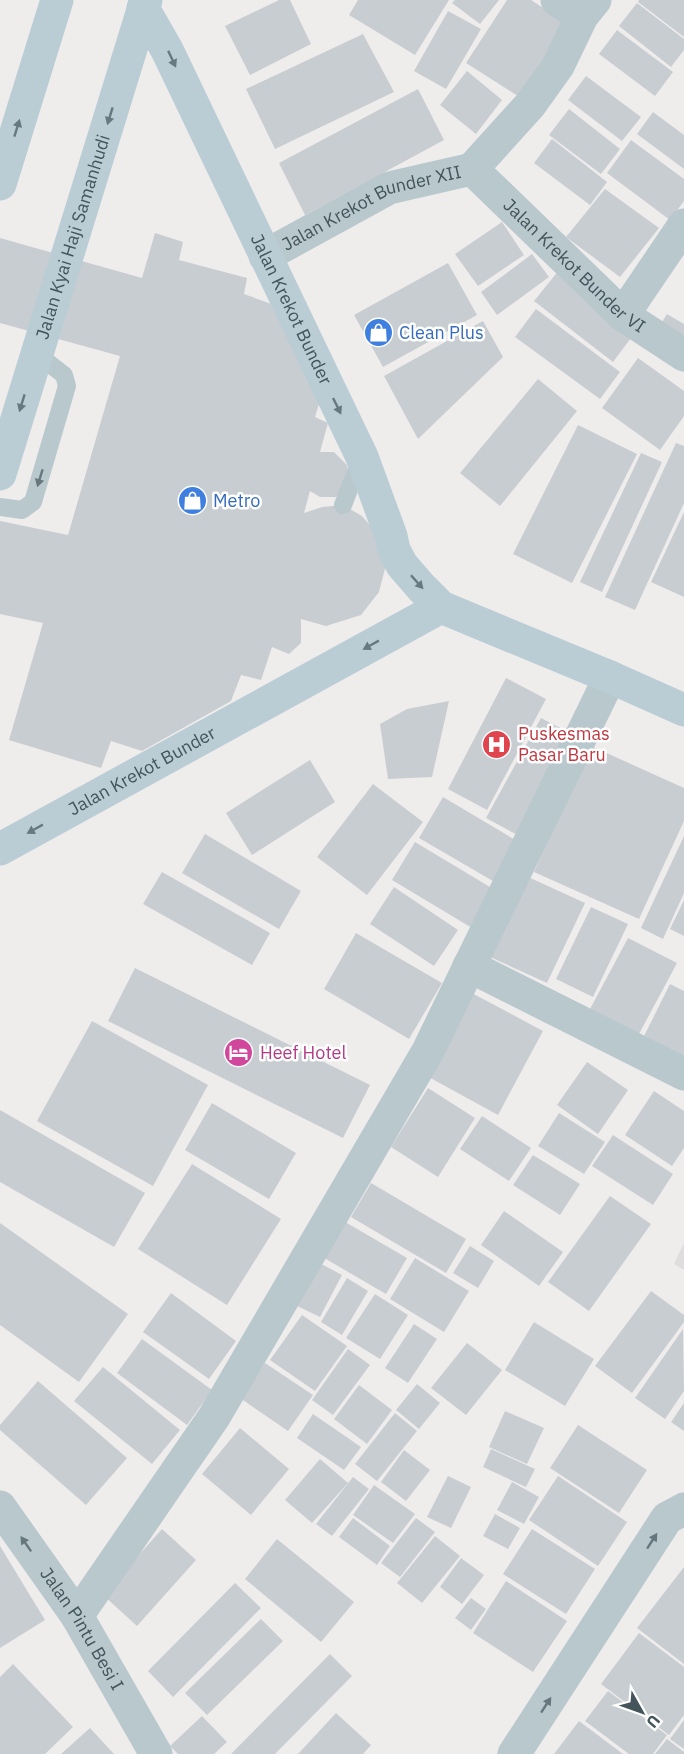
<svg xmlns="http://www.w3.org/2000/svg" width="684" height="1754" viewBox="0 0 684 1754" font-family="'IBM Plex Sans',sans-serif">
<rect width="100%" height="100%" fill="#efecec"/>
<path fill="#e0dddf" d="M684,1243V1270L674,1264Z"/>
<path fill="#c8cdd2" d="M279,0H290L311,44L250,75L225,26Z
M358,0H449L415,55L349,15Z
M455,0H499L480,24L452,3Z
M507,0H531L571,26L524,100L466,63Z
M639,0H684V37L638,2Z
M637,3L684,39V50L671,67L619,26Z
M448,11L481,29L446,89L414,71Z
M617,30L673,72L655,96L599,54Z
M363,34L394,92L275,149L246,89Z
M467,71L502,100L476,134L440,105Z
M586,76L641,117L622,141L568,100Z
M418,89L444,140L305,215L279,163Z
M569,109L620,149L601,174L549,135Z
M653,112L684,135V169L637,134Z
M552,139L607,182L590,205L534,163Z
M631,140L684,179V201L670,220L607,173Z
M605,189L659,228L620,277L566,237Z
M502,222L524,255L478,286L455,254Z
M155,233L183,242L179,260L247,278L244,294L277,306L325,384L315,417L328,423L320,452H334L347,465L349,482L336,497H320L310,491L304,513L322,507L343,505L362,516L381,538L386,565L379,592L361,615L326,626L301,619V643L289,654L272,647L261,680L241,675L231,701L142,751L111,741L101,768L9,740L43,623L0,614V521L68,535L120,356L0,323V238L142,278Z
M532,254L549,277L497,315L481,292Z
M448,263L477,315L383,367L354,315Z
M559,270L637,330L613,362L534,301Z
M536,309L620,372L600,399L515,337Z
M667,314L684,324V353L654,335Z
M483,321L503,357L418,439L384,376Z
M638,358L684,391V416L660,450L602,408Z
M538,379L577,411L500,506L460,473Z
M578,425L637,454L572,583L513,554Z
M676,443L684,446V503L635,610L605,597Z
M641,453L662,462L602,592L580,582Z
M684,512V597L651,582Z
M506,678L546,699L487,810L448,789Z
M449,701L432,777L388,779L380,724L407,709Z
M541,718L576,736L521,837L486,818Z
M591,746L684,788V821L639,919L534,872Z
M310,760L335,802L252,855L226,813Z
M373,784L423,822L367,895L317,857Z
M443,797L522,844L498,884L419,838Z
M205,834L301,891L279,929L182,873Z
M684,836V893L663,939L641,928Z
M415,842L495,890L472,928L392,880Z
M162,872L270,933L252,965L143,904Z
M526,876L585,903L547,983L488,956Z
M394,887L458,930L434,966L370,924Z
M684,900V936L670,929Z
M591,907L628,924L593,997L556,979Z
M356,933L442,983L409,1039L324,989Z
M628,938L677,963L639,1034L590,1009Z
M135,968L370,1085L343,1138L108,1021Z
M670,984L684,991V1061L642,1040Z
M470,992L543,1031L498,1115L425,1075Z
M92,1021L208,1085L153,1186L37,1121Z
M587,1062L628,1090L598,1134L557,1105Z
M428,1088L475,1118L438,1177L391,1147Z
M654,1091L684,1111V1148L672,1166L625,1135Z
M212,1103L296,1153L269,1199L185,1150Z
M0,1110L145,1193L114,1247L0,1182Z
M559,1113L605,1142L584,1174L538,1146Z
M482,1116L531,1148L509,1181L460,1149Z
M613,1135L673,1174L653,1205L592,1166Z
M533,1155L580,1184L560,1215L513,1185Z
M192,1164L281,1219L227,1305L138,1249Z
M371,1183L466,1239L446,1273L351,1217Z
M610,1196L651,1224L589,1311L548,1282Z
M504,1211L563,1252L539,1286L481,1245Z
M340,1219L407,1258L386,1294L319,1255Z
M0,1223L128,1314L79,1382L0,1325Z
M470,1246L494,1261L478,1288L453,1273Z
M415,1258L469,1291L444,1332L390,1299Z
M312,1259L342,1275L320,1317L289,1302Z
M347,1278L368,1291L342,1335L321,1322Z
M651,1291L684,1315V1322L632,1393L595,1366Z
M171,1293L236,1341L209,1379L143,1332Z
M375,1294L408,1315L380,1359L346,1338Z
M302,1315L347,1346L315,1391L270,1360Z
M534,1322L594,1359L565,1406L505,1370Z
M414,1324L437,1339L408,1383L385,1368Z
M683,1329L684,1391L665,1419L635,1398Z
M142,1339L212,1390L187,1425L117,1373Z
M467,1343L502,1370L466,1415L431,1388Z
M348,1349L370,1365L333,1415L312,1400Z
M265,1363L313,1395L288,1431L240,1398Z
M103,1367L180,1430L152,1464L74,1401Z
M38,1381L127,1458L86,1505L0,1430V1425Z
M417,1384L440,1403L419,1429L396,1410Z
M359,1385L392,1410L367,1444L334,1419Z
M684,1403V1431L671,1422Z
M505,1411L544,1428L527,1464L489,1447Z
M395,1413L417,1431L377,1481L355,1464Z
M313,1414L361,1447L344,1470L297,1438Z
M578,1425L647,1470L619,1513L550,1468Z
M240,1428L289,1469L251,1515L202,1474Z
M491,1449L535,1469L526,1487L483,1467Z
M404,1450L430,1470L406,1501L381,1482Z
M320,1459L348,1483L312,1523L285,1500Z
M448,1476L471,1487L451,1528L427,1517Z
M558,1476L627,1522L598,1566L529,1520Z
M353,1477L369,1489L332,1536L316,1524Z
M512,1482L539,1497L524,1524L497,1510Z
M374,1485L415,1514L393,1543L353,1515Z
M495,1514L520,1528L508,1549L483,1536Z
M353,1518L390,1546L377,1565L339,1537Z
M416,1518L435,1532L400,1577L381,1563Z
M162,1529L196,1560L137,1626L103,1595Z
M532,1529L595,1569L566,1614L503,1574Z
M435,1536L460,1556L422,1603L397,1583Z
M277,1539L354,1602L321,1642L245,1579Z
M0,1546L45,1620L0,1648Z
M461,1558L484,1575L462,1604L440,1587Z
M684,1567V1664L637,1628Z
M506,1581L567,1621L533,1672L473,1633Z
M235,1583L261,1608L173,1697L148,1671Z
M471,1598L486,1609L471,1630L455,1618Z
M261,1619L283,1641L207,1715L185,1693Z
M639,1633L684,1667V1715L669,1735L601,1684Z
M330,1654L352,1676L275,1754H231Z
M13,1664L73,1727L45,1754H0V1677Z
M608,1691L667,1735L653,1754H629L585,1721Z
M336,1713L371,1745L363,1754H298Z
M202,1716L227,1742L214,1754H178L170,1746Z
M684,1720V1749L670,1739Z
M579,1721L623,1754H554Z
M90,1728L114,1754H61Z
M667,1739L684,1752V1754H655Z"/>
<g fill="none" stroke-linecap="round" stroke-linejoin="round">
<path stroke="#b9c8cd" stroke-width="18" d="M343,505L361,459
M0,507L22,510L33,502L67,386L64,375L37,354"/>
<g stroke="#b9c8cd" stroke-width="33">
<path d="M557,0L582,16"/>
<path id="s1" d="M472,169L623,315L684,355"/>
<path id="s2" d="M265,256L389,188L472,169L530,105L558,66L582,16L595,0"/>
<path d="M623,315L684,225"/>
<path d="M469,966L684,1074"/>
<path id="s3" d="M0,1507L77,1616L156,1754"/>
<path d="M77,1616L214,1417L428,1051L610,677"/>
<path d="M514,1754L667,1518L684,1509"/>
</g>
<g stroke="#bacdd5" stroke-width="33">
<path id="s4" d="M143,8L167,50L362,457L391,536L394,550L402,565L421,587L441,607L610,677L684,710"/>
<path d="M0,184L57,0"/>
<path id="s5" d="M0,474L146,0"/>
<path id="s6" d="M0,849L441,607"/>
</g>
</g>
<defs><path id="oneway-solid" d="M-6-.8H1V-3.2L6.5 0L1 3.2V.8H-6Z" transform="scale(1.5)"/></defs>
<g fill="#677880">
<use href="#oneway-solid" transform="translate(172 59) rotate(65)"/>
<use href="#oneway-solid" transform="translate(110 116) rotate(107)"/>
<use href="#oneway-solid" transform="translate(17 128) rotate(-73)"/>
<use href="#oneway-solid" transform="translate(22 403) rotate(107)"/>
<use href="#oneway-solid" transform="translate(337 406) rotate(64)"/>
<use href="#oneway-solid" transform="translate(417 582) rotate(48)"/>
<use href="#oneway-solid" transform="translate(371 645) rotate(151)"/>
<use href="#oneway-solid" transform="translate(35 829) rotate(151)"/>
</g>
<g fill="#66777d">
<use href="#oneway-solid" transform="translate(40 478) rotate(107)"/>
<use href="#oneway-solid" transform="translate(652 1541) rotate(-57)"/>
<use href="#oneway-solid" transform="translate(26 1544) rotate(-125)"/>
<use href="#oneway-solid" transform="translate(546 1705) rotate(-57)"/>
</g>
<defs>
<symbol id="shop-disc" viewBox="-11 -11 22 22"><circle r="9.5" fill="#3f7fe0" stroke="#fff"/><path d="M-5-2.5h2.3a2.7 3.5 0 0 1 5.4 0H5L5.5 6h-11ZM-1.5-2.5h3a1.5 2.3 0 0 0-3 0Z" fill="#fff"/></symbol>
<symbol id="hospital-disc" viewBox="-11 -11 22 22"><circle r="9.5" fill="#e0444e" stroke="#fff"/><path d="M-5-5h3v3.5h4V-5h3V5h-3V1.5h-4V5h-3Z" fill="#fff"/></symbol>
<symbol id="hotel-disc" viewBox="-11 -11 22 22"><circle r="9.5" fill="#d1479c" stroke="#fff"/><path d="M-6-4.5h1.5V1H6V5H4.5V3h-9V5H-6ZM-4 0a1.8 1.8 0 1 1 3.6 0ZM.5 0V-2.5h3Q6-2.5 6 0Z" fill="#fff"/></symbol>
</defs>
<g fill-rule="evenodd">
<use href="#shop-disc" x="362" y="316" width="33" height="33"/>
<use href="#shop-disc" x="176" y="484" width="33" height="33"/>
<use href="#hospital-disc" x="480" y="728" width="33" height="33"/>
<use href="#hotel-disc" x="222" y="1036" width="33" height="33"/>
</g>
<g text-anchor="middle" stroke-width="5" stroke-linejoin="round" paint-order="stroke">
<g font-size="18" fill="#43545b" stroke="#fff">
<text dy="6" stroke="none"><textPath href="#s2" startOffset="118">Jalan Krekot Bunder XII</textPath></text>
<text dy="6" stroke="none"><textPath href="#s5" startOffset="248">Jalan Kyai Haji Samanhudi</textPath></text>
<text dy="6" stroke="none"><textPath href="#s1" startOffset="141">Jalan Krekot Bunder VI</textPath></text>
<text dy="6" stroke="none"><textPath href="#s4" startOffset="336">Jalan Krekot Bunder</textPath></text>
<text dy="6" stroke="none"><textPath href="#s6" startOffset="162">Jalan Krekot Bunder</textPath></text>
<text dy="6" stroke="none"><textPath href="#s3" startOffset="147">Jalan Pintu Besi I</textPath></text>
</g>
<g font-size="18" fill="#366cbe" stroke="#fff" text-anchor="start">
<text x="399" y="339">Clean Plus</text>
<text x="213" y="507">Metro</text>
</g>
<g font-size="18" fill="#be3a42" stroke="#fff" text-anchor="start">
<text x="518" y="740">Puskesmas<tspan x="518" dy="21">Pasar Baru</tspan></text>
</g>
<g font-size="18" fill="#b23c85" stroke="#fff" text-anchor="start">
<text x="260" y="1059">Heef Hotel</text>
</g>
</g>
<g transform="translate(642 1712) rotate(130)" stroke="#ffffff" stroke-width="4.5" paint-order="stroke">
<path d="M0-4.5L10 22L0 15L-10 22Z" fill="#43545b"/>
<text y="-9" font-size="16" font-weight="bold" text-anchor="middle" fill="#43545b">U</text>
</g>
</svg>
